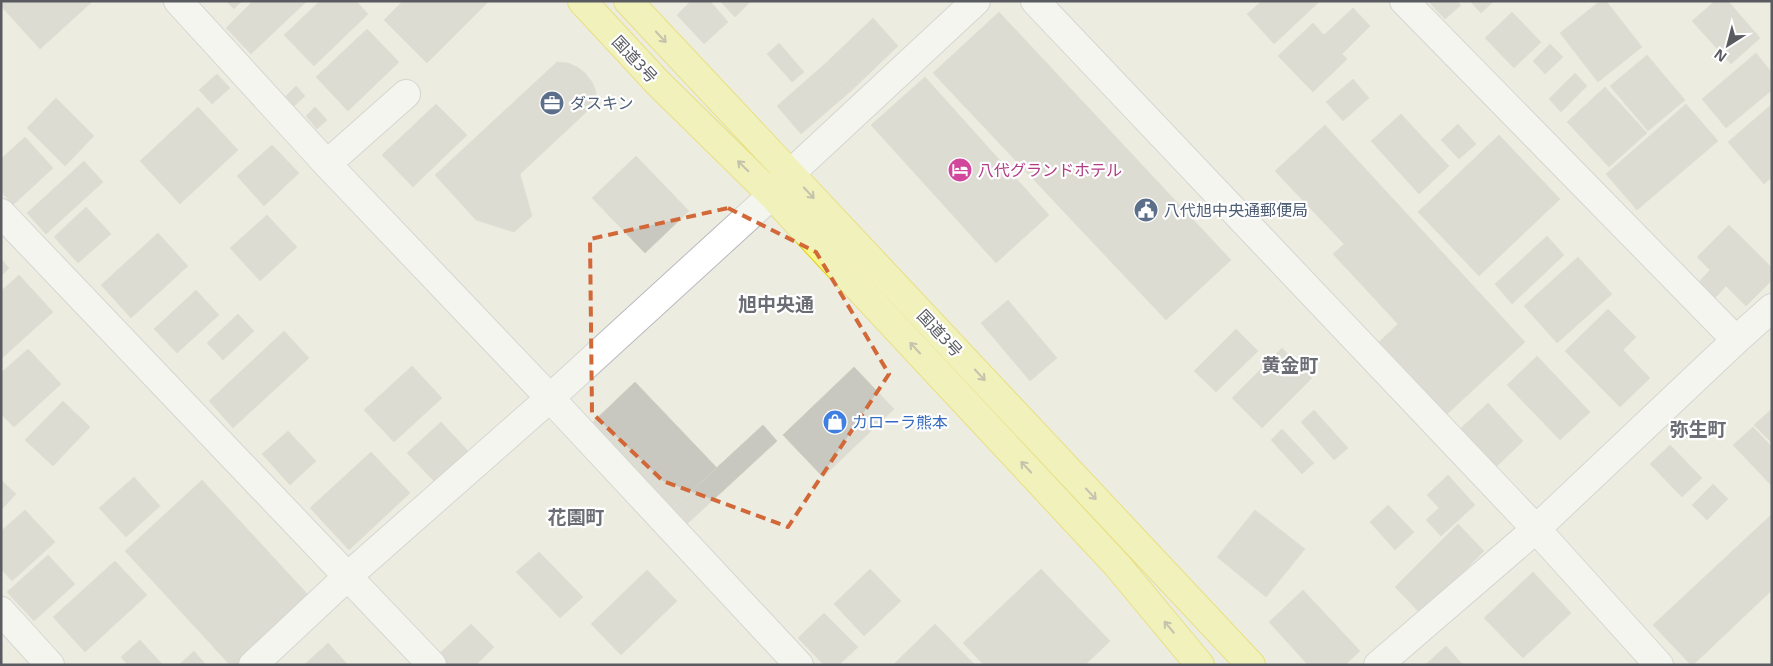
<svg xmlns="http://www.w3.org/2000/svg" width="1773" height="666" viewBox="0 0 1773 666" font-family="'Noto Sans','Noto Sans JP',sans-serif">
<rect width="100%" height="100%" fill="#ecece1"/>
<path fill="#c8c8c0" stroke="#d0cfc0" d="M1,1H93L40,49L1,6Z
M226,1H242L234,9Z
M253,1H307L251,54L226,28Z
M320,1H356L368,14L314,66L284,35Z
M403,1H489L427,63L384,20Z
M691,1H710L728,22L704,44L677,15Z
M720,1H751L735,17Z
M1262,1H1320L1274,44L1247,14Z
M1428,1H1457L1461,5L1445,19Z
M1470,1H1494L1481,13Z
M1600,1H1606L1642,47L1598,82L1560,33Z
M1715,1H1728L1760,38L1731,64L1692,21Z
M1353,8L1370,26L1342,54L1347,59L1313,92L1278,56L1313,23L1324,35Z
M999,12L1231,260L1166,320L933,73Z
M1512,12L1541,42L1514,68L1485,38Z
M873,18L898,46L852,90L827,62Z
M367,29L399,62L348,111L316,77Z
M779,43L804,72L792,82L767,54Z
M1550,44L1563,57L1545,74L1533,61Z
M1756,53L1772,73V90L1726,128L1702,99Z
M1647,55L1685,100L1648,131L1610,86Z
M557,62L568,63L577,67L585,73L592,82L596,92V103L520,174L532,216L514,232L476,220L435,175Z
M827,62L852,90L801,134L777,106Z
M1575,73L1587,86L1561,112L1549,99Z
M217,74L230,88L212,104L199,90Z
M925,77L1049,215L996,263L871,125Z
M1353,79L1369,98L1343,121L1326,102Z
M296,86L305,96L293,107L284,98Z
M1605,87L1647,133L1609,167L1567,122Z
M56,98L94,136L65,166L27,128Z
M436,104L467,135L413,187L382,155Z
M1686,104L1718,141L1637,210L1606,174Z
M1772,104V177L1764,184L1728,142Z
M198,107L238,150L180,204L140,161Z
M315,107L327,120L317,129L306,116Z
M1401,114L1449,166L1419,194L1371,141Z
M1458,124L1476,144L1459,159L1441,140Z
M1325,125L1525,342L1446,415L1379,342L1398,324L1333,254L1344,244L1275,171Z
M1499,135L1560,199L1479,276L1418,212Z
M25,137L53,168L13,205L1,192V159Z
M272,145L299,173L264,206L237,176Z
M636,156L689,211L645,253L592,198Z
M84,161L103,182L46,234L27,213Z
M86,207L111,234L78,263L54,237Z
M267,215L297,247L260,281L230,248Z
M1729,225L1772,268V280L1746,306L1726,286L1714,299L1698,283L1710,270L1697,257Z
M158,233L188,266L131,318L101,285Z
M1547,236L1564,255L1512,304L1495,284Z
M1578,257L1612,294L1557,343L1524,306Z
M1,259L9,268L1,276Z
M19,275L53,312L1,359V291Z
M196,290L219,315L177,353L154,329Z
M1008,300L1057,358L1030,381L981,323Z
M1608,309L1636,337L1623,350L1650,378L1620,407L1565,351Z
M238,314L254,331L223,360L207,343Z
M1236,329L1258,351L1216,392L1194,371Z
M284,331L309,358L233,428L209,401Z
M1282,348L1312,378L1262,428L1232,398Z
M28,349L61,384L14,427L1,414V373Z
M1537,356L1590,412L1560,440L1507,385Z
M412,366L442,398L394,442L364,410Z
M854,367L894,409L823,477L783,435Z
M635,382L717,468L673,508L592,423Z
M63,401L90,427L53,466L25,440Z
M1488,403L1523,441L1496,467L1460,429Z
M1772,409V443L1754,425Z
M1314,410L1348,448L1334,460L1301,422Z
M441,422L468,451L434,481L407,453Z
M763,425L777,441L687,524L673,508Z
M1753,427L1772,447V486L1733,445Z
M1282,429L1314,463L1302,474L1271,440Z
M288,431L316,461L290,485L262,454Z
M1670,445L1702,478L1682,497L1650,464Z
M371,452L410,493L349,550L310,508Z
M1448,475L1475,505L1441,536L1426,520L1439,508L1427,495Z
M134,477L160,506L126,537L99,508Z
M1,480L16,494L1,510Z
M202,480L311,598L238,665H230L125,551Z
M1713,484L1728,499L1707,520L1692,505Z
M1388,505L1414,532L1395,550L1370,522Z
M25,510L55,542L12,581L1,569V531Z
M1255,510L1305,549L1266,597L1217,557Z
M1772,514V590L1693,665H1691L1653,625Z
M1458,524L1484,551L1421,614L1395,587Z
M539,552L583,597L560,618L516,572Z
M48,555L75,584L34,621L7,592Z
M115,561L147,595L85,652L53,617Z
M870,569L901,601L864,636L834,604Z
M1041,569L1110,641L1085,665H984L963,643Z
M647,570L677,601L621,655L591,624Z
M1533,572L1571,613L1523,658L1484,618Z
M1303,590L1360,651L1345,665H1308L1269,622Z
M824,613L858,647L839,665H824L798,638Z
M471,624L494,647L476,665H448L438,655Z
M935,624L975,665H893Z
M140,640L163,665H128L121,657Z
M328,643L348,665H304Z
M1446,646L1463,665H1425Z
M194,651L206,665H179Z"/>
<g fill="none" stroke-linecap="round" stroke-linejoin="round">
<defs>
<path id="minor" d="M178,1L327,164L550,398L799,665
M1035,1L1536,529L1659,665
M1404,1L1736,340
M327,164L406,94
M1,213L432,665
M1,611L50,665
M253,665L347,577L550,398L772,195L791,173L976,1
M1378,665L1536,529L1736,340L1772,308"/>
<path id="highway" d="M582,1L658,83L772,195L1117,565L1200,665
M628,1L1251,665"/>
</defs>
<use href="#minor" stroke="#b9b9bf" stroke-width="30"/>
<use href="#highway" stroke="#e1d00c" stroke-width="30"/>
<use href="#minor" stroke="#fff" stroke-width="28"/>
<use href="#highway" stroke="#f7f58d" stroke-width="28"/>
</g>
<defs><path id="oneway-shaft" d="M-6 0H5M1.5-3L5.5 0L1.5 3" fill="none" stroke-width="1.6" stroke-linecap="round" stroke-linejoin="round" transform="scale(1.25)"/></defs>
<g stroke="#909170">
<use href="#oneway-shaft" transform="translate(661 37) rotate(47)"/>
<use href="#oneway-shaft" transform="translate(743 166) rotate(-136)"/>
<use href="#oneway-shaft" transform="translate(809 193) rotate(47)"/>
<use href="#oneway-shaft" transform="translate(915 348) rotate(-133)"/>
<use href="#oneway-shaft" transform="translate(980 375) rotate(47)"/>
<use href="#oneway-shaft" transform="translate(1026 467) rotate(-133)"/>
<use href="#oneway-shaft" transform="translate(1091 494) rotate(47)"/>
<use href="#oneway-shaft" transform="translate(1169 627) rotate(-130)"/>
</g>
<path d="M0 0H1773V666H0ZM728,208L816,252L889,374L788,527L663,481L592,413L590,239Z" fill="#ecece1" fill-opacity=".55" fill-rule="evenodd"/>
<path fill="none" stroke="#d26838" stroke-width="4" stroke-dasharray="10 6" stroke-linejoin="round" d="M728,208L816,252L889,374L788,527L663,481L592,413L590,239Z"/>
<defs>
<symbol id="office-disc" viewBox="-11 -11 22 22"><circle r="9.5" fill="#5c6f8a" stroke="#fff"/><path d="M-6-3h4V-5.5h4V-3h4V5H-6ZM-1-4.5V-3h2v-1.5ZM-6 0V1H6V0Z" fill="#fff"/></symbol>
<symbol id="hotel-disc" viewBox="-11 -11 22 22"><circle r="9.5" fill="#d1479c" stroke="#fff"/><path d="M-6-4.5h1.5V1H6V5H4.5V3h-9V5H-6ZM-4 0a1.8 1.8 0 1 1 3.6 0ZM.5 0V-2.5h3Q6-2.5 6 0Z" fill="#fff"/></symbol>
<symbol id="civic-disc" viewBox="-11 -11 22 22"><circle r="9.5" fill="#5c6f8a" stroke="#fff"/><path d="M-.6-6.5H3V-4.5H.6V-3L4-1V1h2V6H-6V1h2V-1L-.6-3ZM-1.2 2.5V6h2.4V2.5Z" fill="#fff"/></symbol>
<symbol id="shop-disc" viewBox="-11 -11 22 22"><circle r="9.5" fill="#3f7fe0" stroke="#fff"/><path d="M-5-2.5h2.3a2.7 3.5 0 0 1 5.4 0H5L5.5 6h-11ZM-1.5-2.5h3a1.5 2.3 0 0 0-3 0Z" fill="#fff"/></symbol>
</defs>
<g fill-rule="evenodd">
<use href="#office-disc" x="538" y="89" width="28" height="28"/>
<use href="#hotel-disc" x="946" y="156" width="28" height="28"/>
<use href="#civic-disc" x="1132" y="196" width="28" height="28"/>
<use href="#shop-disc" x="821" y="408" width="28" height="28"/>
</g>
<g text-anchor="middle" stroke-width="4.5" stroke-linejoin="round" paint-order="stroke">
<g font-size="16" fill="#595b61" stroke="#fff">
<text transform="translate(635 59) rotate(47)" y="6">国道3号</text>
<text transform="translate(940 333) rotate(47)" y="6">国道3号</text>
</g>
<g font-size="16" fill="#4e5e75" stroke="#fff" text-anchor="start">
<text x="570" y="109">ダスキン</text>
<text x="1164" y="216">八代旭中央通郵便局</text>
</g>
<g font-size="16" fill="#b23c85" stroke="#fff" text-anchor="start">
<text x="978" y="176">八代グランドホテル</text>
</g>
<g font-size="16" fill="#366cbe" stroke="#fff" text-anchor="start">
<text x="852" y="428">カローラ熊本</text>
</g>
<g font-size="19" font-weight="bold" fill="#6a6d73" stroke="#fff">
<text x="776" y="311">旭中央通</text>
<text x="1290" y="372">黄金町</text>
<text x="1698" y="436">弥生町</text>
<text x="576" y="524">花園町</text>
</g>
</g>
<rect width="1773" height="666" fill="none" stroke="#595b61" stroke-width="5"/>
<g transform="translate(1728 45) rotate(216)" stroke="#ffffff" stroke-width="4" paint-order="stroke">
<path d="M0-4L9 19L0 12L-9 19Z" fill="#595b61"/>
<text y="-8" font-size="14" font-weight="bold" text-anchor="middle" fill="#595b61">N</text>
</g>
</svg>
